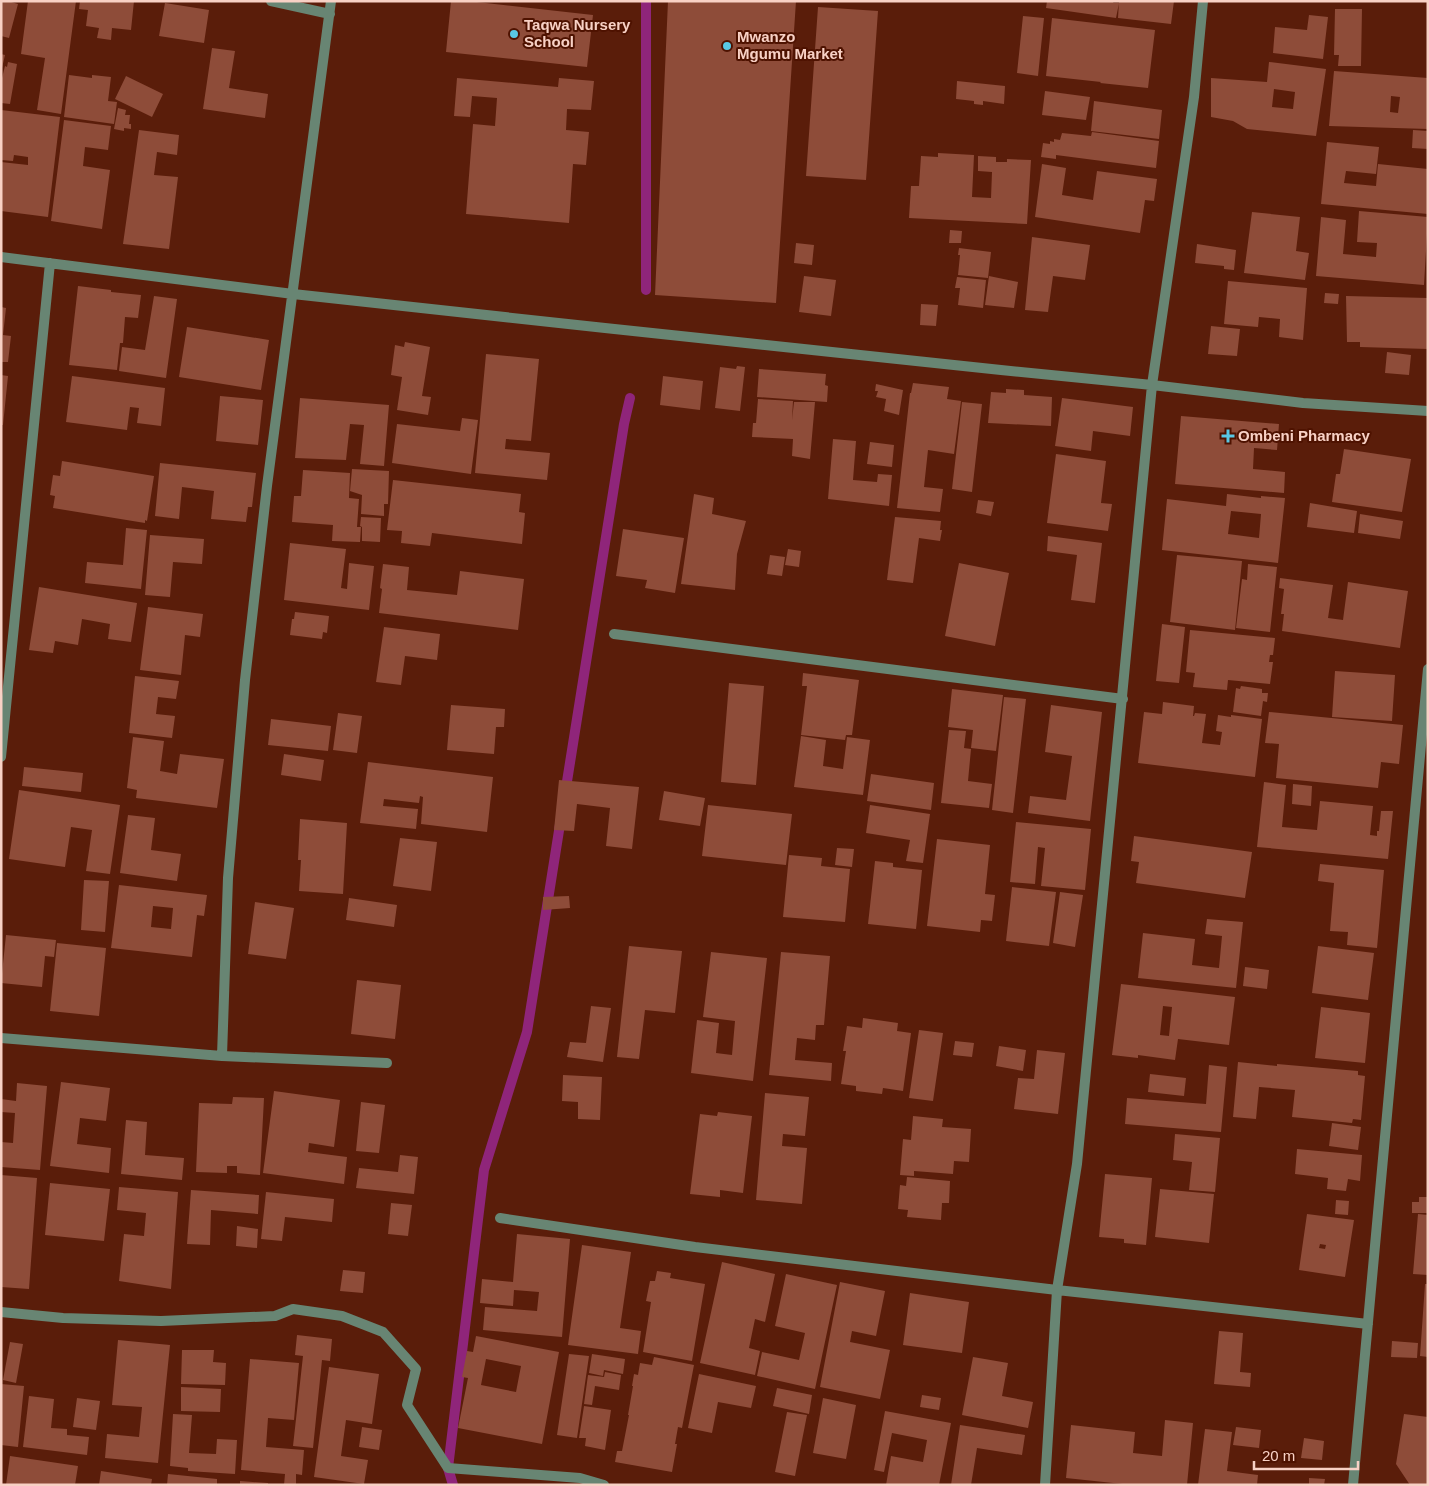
<svg xmlns="http://www.w3.org/2000/svg" width="1429" height="1486" viewBox="0 0 1429 1486" font-family="Helvetica,sans-serif">
<rect width="100%" height="100%" fill="#5a1d0a"/>
<g fill="none" stroke-linecap="round" stroke-linejoin="round">
<path stroke="#8f257a" stroke-width="10" d="M646,290V1
M565,794L624,424L630,398
M453,1485L448,1468L484,1170L527,1032L561,818"/>
</g>
<path fill="#8e4c39" fill-rule="evenodd" d="M1,1H8L18,4L9,38L1,36Z
M28,1H76L61,114L37,110L45,58L21,54Z
M80,1H134L131,30L112,28L111,40L97,38L99,28L86,26L88,10L79,9Z
M451,1H468L593,15L587,67L446,52Z
M668,1H796L776,303L655,295Z
M1047,1H1114L1113,3H1119L1116,18L1046,8Z
M1119,1H1174L1171,24L1118,18Z
M165,3L209,10L204,43L159,36Z
M818,7L878,11L866,180L806,176Z
M1335,9H1362L1361,66H1338L1339,55H1334Z
M1309,15L1328,17L1323,59L1273,53L1275,27L1307,30Z
M1023,16L1044,18L1038,76L1017,73Z
M1052,18L1155,30L1148,88L1100,83L1101,82L1046,76Z
M212,48L235,51L229,88L268,94L265,118L203,109Z
M1,54L5,55L2,68H1Z
M8,62L17,64L10,104L1,103V82L5,66L7,67Z
M1269,62L1326,69L1316,136L1247,129L1233,121L1211,117V78L1267,82ZM1274,89L1295,92L1293,109L1272,107Z
M1334,71L1428,78V129L1329,126ZM1391,96L1400,97L1398,113L1390,112Z
M69,75L92,78V75L111,77L108,101L117,102L114,124L64,117Z
M126,76L163,94L152,117L115,99Z
M457,78L558,87L559,78L594,81L591,110L567,109L566,130L589,132L586,165L573,164L569,223L466,214L473,124L495,126L497,98L472,96L470,117L454,116Z
M957,81L1005,86L1004,104L983,101V105L974,104V101L956,99Z
M1045,91L1090,97L1086,120L1042,115Z
M1094,101L1162,110L1159,139L1091,131Z
M118,108L126,110L125,115H130L129,124H131V129L124,128V131L114,129Z
M1,110L60,117L48,217L1,211V162L28,165V157L14,155L13,161L1,160Z
M64,120L111,126L108,150L85,147L83,166L110,170L102,229L51,221Z
M139,130L179,135L177,155L157,152L154,175L178,177L169,249L123,244Z
M1413,130L1428,131V149L1412,148Z
M1092,132L1159,141L1156,168L1056,155V159L1041,157L1043,143L1050,144V141L1054,142V139L1060,140L1062,133L1091,136Z
M1327,142L1379,147L1376,174L1346,171L1344,183L1376,186L1378,164L1428,169V214L1321,204Z
M938,153L974,155L972,197L991,198L992,172L978,171V156L996,157V162H1007V159L1031,160L1027,224L909,218L911,186H919L921,156L938,157Z
M1042,164L1066,168L1062,195L1093,200L1097,171L1157,179L1154,201L1145,200L1140,233L1035,217Z
M1359,211L1428,217L1424,285L1316,276L1321,217L1346,220L1343,254L1376,257L1377,243L1357,242Z
M1252,212L1300,217L1296,251L1309,253L1305,280L1244,273Z
M950,230L962,231L961,243H949Z
M1032,237L1090,245L1085,280L1053,276L1048,312L1025,310Z
M796,243L814,245L812,265L794,263Z
M1197,244L1236,250L1234,270L1224,269V266L1195,263Z
M959,248L991,252L988,278L958,275L960,255H958Z
M804,276L836,280L831,316L799,312Z
M989,276L1018,282L1014,308L985,305Z
M957,277L986,280L983,308L958,305L960,288H955Z
M1228,281L1307,288L1303,340L1279,337L1280,319L1259,317L1258,327L1224,324Z
M78,286L111,290V292L141,295L138,318L125,317L123,343H120L117,370L69,365Z
M1325,293L1339,294L1338,304L1324,303Z
M154,296L177,299L166,378L119,371L122,347L145,350Z
M1346,296L1428,298V349L1360,347V342H1347Z
M921,304L938,305L936,326L920,325Z
M1,307L6,308L3,335L11,336L8,362H1Z
M1211,326L1240,329L1237,356L1208,354Z
M187,327L269,340L261,390L179,377Z
M405,342L430,347L422,396L431,397L428,415L397,410L402,377L391,375L395,345L404,347Z
M1387,352L1411,355L1409,375L1385,373Z
M486,354L539,359L531,441L506,439L505,449L550,453L547,480L475,473Z
M737,366L745,367L740,411L715,408L720,367L736,369Z
M759,369L826,374L825,385L828,386L827,402L757,397Z
M1,375L8,376L3,425H1Z
M72,376L165,388L161,426L137,423L139,408L130,407L127,430L66,422Z
M663,376L703,381L700,410L660,405Z
M913,383L949,387L947,399L961,401L954,454L928,450L924,487L943,489L940,512L897,508L910,393H911Z
M876,384L903,390L899,415L884,411L886,399L876,397L878,391H875Z
M1006,389L1024,390V395L1052,397L1051,426L988,423L991,392L1006,393Z
M220,396L263,400L258,445L216,441Z
M300,398L389,405L384,466L360,464L364,425L350,424L346,460L295,458Z
M1062,398L1133,407L1130,436L1093,431L1091,451L1055,446Z
M758,399L793,401L792,420L794,402H815L810,459L792,456L793,439L752,437L753,423H756Z
M962,402L982,404L972,492L952,489Z
M1181,416L1279,424L1277,450L1254,448L1253,469L1285,472L1284,493L1175,484Z
M462,418L478,420L471,474L392,463L397,424L460,431Z
M833,439L856,441L853,480L877,482L878,474L892,475L889,506L828,499Z
M870,442L894,445L892,467L867,464Z
M1344,449L1411,459L1402,512L1332,502L1336,474H1340Z
M1056,454L1106,461L1101,503L1112,504L1108,531L1047,523Z
M62,461L154,476L147,521L145,520V523L53,508L55,496L50,495L53,475L60,476Z
M160,463L256,473L252,507H248L246,522L211,519L214,491L182,487L179,519L155,516Z
M352,469L389,471L388,504H384V516L361,514L362,495L350,491Z
M303,470L350,473L349,498L359,499L357,527H361L360,542L332,541L333,525L292,522L294,496H301Z
M393,480L521,494L519,512L525,513L522,544L432,533L430,546L401,543L402,531L387,530Z
M694,494L714,498L712,514L746,521L737,554L735,590L681,584Z
M1227,494L1261,498V496L1285,498L1278,563L1162,550L1167,499L1226,506ZM1231,511L1261,514L1259,538L1228,534Z
M978,500L994,502L991,516L976,513Z
M1310,503L1357,511L1354,533L1307,527Z
M1360,514L1403,521L1400,539L1358,533Z
M361,517L381,518L380,542L362,541V527L360,526Z
M895,517L941,521L940,530H942L940,541L919,538L913,583L887,580Z
M126,528L147,530L141,589L85,583L87,562L123,565Z
M623,529L684,538L675,593L645,588L647,580L616,576Z
M150,535L204,539L202,564L173,562L170,597L145,595Z
M1048,536L1102,543L1095,603L1071,600L1077,555L1047,551Z
M290,543L346,549L341,588L347,589L349,563L374,566L369,610L284,600Z
M788,549L801,551L799,567L785,565Z
M770,555L785,557L782,576L767,574Z
M1177,555L1242,561L1235,630L1170,622Z
M959,563L1009,573L995,646L945,636Z
M383,564L409,567L407,590L457,595L460,571L524,579L518,630L379,613L382,589L380,588Z
M1248,564L1277,567L1270,632L1236,628L1242,579L1247,580Z
M1280,578L1333,585L1328,618L1343,620L1348,582L1408,591L1400,648L1282,631L1284,614H1281L1284,589L1279,588Z
M39,587L137,603L131,642L108,639L110,624L82,619L78,645L55,641L53,653L29,650Z
M148,607L203,614L200,637L185,635L181,675L140,670Z
M295,612L329,616L327,633L323,632L322,639L290,635L292,619H294Z
M1162,624L1185,627L1179,683L1156,681Z
M384,627L440,634L437,660L405,656L401,685L376,682Z
M1190,630L1275,638L1273,655H1270L1269,662H1273L1270,684L1228,680L1227,690L1193,687L1195,673L1186,672Z
M1335,671L1395,675L1392,721L1332,717Z
M803,673L859,680L852,735H846L845,740L801,735L807,686H802Z
M135,676L179,681L176,699L158,697L156,714L175,716L172,738L129,733Z
M729,683L764,686L756,785L721,782Z
M1241,686L1262,689V693H1268L1267,702L1263,701L1261,716L1233,712L1236,688L1240,689Z
M952,689L1003,695L996,751L971,748L973,730L948,727Z
M1004,697L1026,699L1013,813L992,810Z
M1163,702L1194,706L1193,716H1194L1195,713L1206,714L1202,743L1220,745L1222,732L1216,731L1218,715L1231,717V715L1262,719L1255,777L1138,763L1144,712L1162,714Z
M451,705L505,709L504,727H496L494,754L447,750Z
M1051,705L1102,712L1090,821L1028,813L1030,796L1066,800L1072,756L1045,752Z
M1269,712L1403,725L1399,764L1381,762L1378,788L1276,778L1279,744L1265,743Z
M338,713L362,716L357,753L333,750Z
M271,719L331,726L328,751L268,745Z
M949,730L966,731L964,748L971,749L968,781L992,784L989,808L941,803Z
M801,736L826,740L823,766L843,769L847,737L870,740L863,795L794,787Z
M133,737L164,741L160,771L177,774L180,754L224,759L217,808L136,798L137,790L127,788Z
M284,754L324,760L321,781L281,775Z
M368,762L493,777L487,832L421,824L423,797L420,796L419,803L384,799L383,806L418,809L416,829L360,823Z
M24,767L83,773L81,792L22,786Z
M871,774L934,783L931,810L867,801Z
M559,780L639,787L632,849L606,846L610,808L577,804L574,831L554,830Z
M1264,782L1286,785L1282,827L1317,830L1320,801L1373,806L1370,835L1377,836V831H1379L1381,811H1393L1388,859L1257,847Z
M1293,784L1312,786L1311,806L1292,804Z
M19,790L120,805L110,874L86,871L92,830L71,827L65,867L9,859Z
M664,791L705,798L700,826L659,820Z
M708,805L792,814L786,865L702,856Z
M870,805L930,814L923,863L906,861L910,840L866,833Z
M128,815L155,818L151,850L181,854L177,881L120,873Z
M300,819L347,823L343,894L299,891L301,860H298Z
M1016,822L1091,829L1085,890L1041,886L1045,848L1038,847L1035,884L1010,882Z
M1134,836L1252,852L1245,898L1136,883L1139,862L1131,861Z
M400,838L437,842L431,891L393,886Z
M937,839L990,845L985,894L995,895L992,921L981,920L980,932L927,926Z
M837,848L854,849L852,867L835,865Z
M789,855L822,858L821,866L850,869L845,922L783,917Z
M875,861L893,863V867L922,870L916,929L868,924Z
M1320,864L1384,870L1377,948L1347,945L1348,932L1330,931L1334,883L1318,881Z
M84,880L109,881L105,932L81,930Z
M119,885L207,895L204,916L197,915L192,957L111,948ZM153,906L173,908L171,929L151,927Z
M1012,887L1056,892L1049,946L1006,941Z
M1060,892L1083,895L1075,947L1053,943Z
M569,896L570,908L543,910V897Z
M349,898L397,905L394,927L346,920Z
M255,902L294,908L286,959L248,954Z
M1207,919L1243,922L1236,988L1138,978L1143,933L1195,939L1192,965L1219,968L1222,936L1205,934Z
M6,935L56,940L54,957L45,956L42,987L1,983Z
M57,943L106,948L99,1016L50,1011Z
M629,946L682,951L675,1013L645,1010L639,1059L617,1057Z
M1318,946L1374,953L1368,1000L1312,993Z
M711,952L767,958L753,1081L691,1073L697,1020L719,1023L716,1053L732,1055L735,1021L703,1017Z
M781,952L830,956L824,1025H816L815,1040L797,1038L795,1060L832,1063L831,1081L769,1075Z
M1245,967L1269,970L1267,989L1243,986Z
M357,980L401,985L395,1039L351,1034Z
M1121,984L1235,997L1229,1045L1178,1039L1175,1060L1138,1055V1058L1112,1055ZM1163,1006L1172,1007L1169,1036L1160,1035Z
M591,1006L611,1008L603,1062L567,1057L570,1042L586,1043Z
M1321,1007L1370,1013L1365,1063L1315,1058Z
M863,1018L898,1023L897,1031L911,1033L903,1091L883,1088L882,1094L856,1091V1086L841,1084L846,1051H843L847,1026L862,1028Z
M919,1030L943,1033L933,1101L909,1098Z
M955,1041L974,1043L972,1057L953,1055Z
M999,1046L1026,1050L1023,1071L996,1066Z
M1037,1050L1065,1053L1058,1114L1014,1109L1018,1078L1034,1079Z
M1238,1062L1277,1066V1064L1358,1071V1075L1365,1076L1361,1120L1353,1119L1352,1123L1292,1117L1295,1090L1259,1087L1256,1119L1233,1117Z
M1209,1065L1227,1067L1221,1132L1125,1124L1127,1098L1206,1104Z
M1150,1074L1186,1078L1184,1096L1148,1092Z
M563,1075L602,1077L600,1120L578,1119V1102L562,1101Z
M61,1082L110,1088L106,1121L80,1118L77,1144L111,1148L109,1173L50,1166Z
M17,1083L47,1086L40,1170L1,1167V1142L13,1143L15,1113L1,1112V1099L16,1101Z
M274,1091L340,1100L334,1147L309,1143L308,1152L347,1157L344,1184L263,1173Z
M765,1093L809,1097L805,1136L783,1134L782,1146L807,1148L802,1204L756,1200Z
M233,1097L264,1098L260,1175L237,1173V1166H227V1173L196,1172L199,1103L232,1104Z
M361,1102L385,1105L379,1153L356,1151Z
M718,1112L752,1116L743,1193L720,1190V1197L690,1194L700,1114L717,1116Z
M913,1116L943,1119L942,1127L971,1129L969,1162L954,1161L953,1174L914,1171V1176L900,1175L903,1139L911,1140Z
M126,1120L147,1122L145,1155L184,1158L182,1180L121,1174Z
M1332,1123L1361,1127L1358,1150L1329,1146Z
M1175,1134L1220,1138L1215,1192L1189,1190L1192,1162L1173,1160Z
M1297,1149L1362,1155L1360,1181L1348,1179L1346,1191L1327,1189L1328,1178L1295,1174Z
M400,1155L418,1157L414,1194L356,1188L359,1168L398,1172Z
M1105,1174L1152,1178L1146,1245L1124,1243V1239L1099,1237Z
M1,1175L37,1178L29,1289L1,1287Z
M907,1177L950,1181L949,1203H942L941,1220L907,1217L908,1210L898,1209L900,1185L906,1186Z
M50,1183L110,1189L104,1241L45,1235Z
M119,1187L178,1192L171,1289L119,1281L124,1234L144,1236L146,1213L117,1210Z
M1160,1189L1214,1194L1209,1243L1155,1237Z
M191,1190L259,1195L258,1214L211,1210L210,1245L187,1244Z
M266,1192L334,1199L332,1222L285,1217L282,1241L261,1239Z
M1419,1197H1428V1213H1412V1202H1419Z
M1336,1200L1349,1201L1348,1215L1335,1214Z
M391,1203L412,1205L408,1236L388,1234Z
M1307,1214L1354,1220L1345,1277L1299,1270ZM1320,1244L1326,1245L1325,1249L1319,1248Z
M1418,1214L1428,1215V1275L1413,1274Z
M237,1226L258,1229L257,1248L236,1246Z
M517,1234L570,1239L562,1337L483,1330L485,1307L537,1311L539,1292L514,1290L513,1306L480,1303L482,1279L513,1282Z
M582,1245L631,1252L620,1328L641,1331L638,1354L568,1345Z
M722,1262L775,1274L765,1322L755,1319L749,1348L760,1351L755,1375L700,1363Z
M343,1270L365,1272L363,1293L340,1291Z
M657,1271L671,1273L670,1278L705,1284L692,1361L643,1352L651,1302L646,1301L650,1281H655Z
M786,1274L837,1285L815,1389L757,1376L762,1352L799,1360L805,1333L775,1326Z
M840,1282L885,1291L876,1336L852,1331L850,1342L890,1350L880,1399L820,1387Z
M1425,1284H1428V1357L1420,1356Z
M910,1293L969,1302L962,1353L903,1345Z
M1219,1331L1243,1333L1240,1372L1251,1373L1250,1387L1214,1384Z
M297,1335L332,1339L330,1361L322,1360L313,1448L293,1446L303,1356L295,1355Z
M476,1336L559,1352L542,1444L458,1428L468,1378L462,1377L467,1351L473,1352ZM486,1359L521,1366L516,1392L481,1385Z
M118,1340L170,1345L158,1463L105,1458L107,1434L139,1437L142,1407L112,1405Z
M1392,1341L1418,1343L1417,1358L1391,1357Z
M10,1342L23,1344L16,1383L3,1380Z
M182,1350H214L213,1362L226,1363L225,1385L181,1384Z
M569,1354L589,1356L577,1438L557,1435Z
M592,1354L625,1359L623,1374L604,1370L603,1376L589,1373Z
M654,1357L694,1365L682,1428L678,1427L675,1444H677L672,1472L615,1462L617,1451H622L629,1415H628L633,1386H632L634,1374L638,1375L640,1363L652,1365Z
M973,1357L1008,1363L1002,1396L1033,1402L1028,1428L962,1415Z
M250,1359L299,1363L294,1420L268,1418L266,1447L304,1450L302,1475L296,1474V1485H284L285,1474L241,1470Z
M329,1367L379,1374L372,1424L346,1420L341,1456L368,1460L364,1484L314,1477Z
M605,1372L621,1375L619,1390L595,1386L592,1405L584,1404L588,1375L604,1377Z
M699,1374L756,1386L751,1408L718,1402L712,1433L688,1428Z
M1,1384L24,1386L18,1447L1,1445Z
M181,1387L221,1389L220,1412L181,1411Z
M777,1388L812,1395L809,1414L773,1406Z
M922,1395L941,1398L939,1410L920,1407Z
M29,1396L54,1399L51,1428L67,1429V1435L89,1437L87,1455L23,1447Z
M77,1398L100,1401L96,1430L73,1427Z
M823,1398L856,1405L846,1459L813,1453Z
M584,1406L611,1410L605,1450L585,1446L586,1438H579Z
M885,1411L951,1423L939,1485H886L891,1456L923,1462L927,1440L892,1433L884,1472L874,1470Z
M787,1412L807,1415L795,1476L775,1472Z
M173,1414L192,1415L189,1453L216,1454L217,1439L237,1440L235,1474L188,1471V1468L170,1466Z
M1404,1414L1428,1417V1485H1410L1396,1464Z
M1165,1420L1193,1423L1187,1485H1132L1066,1478L1071,1425L1135,1432L1133,1453L1162,1456Z
M960,1425L1025,1435L1022,1455L977,1448L971,1485H951Z
M362,1427L382,1430L379,1450L359,1447Z
M1236,1427L1261,1430L1259,1448L1233,1445Z
M1205,1429L1232,1432L1227,1471L1258,1475L1257,1485H1198Z
M1304,1438L1324,1441L1322,1460L1301,1458Z
M10,1456L78,1466L75,1485H6Z
M101,1471L152,1479L151,1485H99Z
M168,1474L217,1479V1485H167Z
M1309,1478L1325,1479L1324,1485H1309Z
M240,1481L268,1483V1485H240Z"/>
<g fill="none" stroke-linecap="round" stroke-linejoin="round">
<path stroke="#688573" stroke-width="10" d="M271,1L330,14
M1,257L293,294L605,328L1001,370L1152,385L1303,403L1428,411
M614,634L1123,699
M1,757L50,263
M1,1038L222,1056L387,1063
M222,1056L228,878L245,680L267,486L331,1
M500,1218L695,1247L1057,1290L1368,1324
M1,1312L63,1318L161,1321L275,1316L293,1309L342,1316L383,1332L416,1369L407,1405L448,1468L580,1478L604,1485
M1045,1485L1057,1290L1077,1164L1152,385L1194,97L1203,1
M1353,1485L1428,669"/>
</g>
<g fill="#59c8e5" stroke="#4e1200" stroke-width="2">
<circle cx="514" cy="34" r="5"/>
<circle cx="727" cy="46" r="5"/>
<path d="M1225.5 428.5h5v5h5v5h-5v5h-5v-5h-5v-5h5z"/>
</g>
<g text-anchor="middle" stroke-width="4" stroke-linejoin="round" paint-order="stroke">
<g font-size="15" font-weight="bold" fill="#f8d1c5" stroke="#4e1200" text-anchor="start">
<text x="524" y="30">Taqwa Nursery<tspan x="524" dy="17">School</tspan></text>
<text x="737" y="42">Mwanzo<tspan x="737" dy="17">Mgumu Market</tspan></text>
<text x="1238" y="441">Ombeni Pharmacy</text>
</g>
</g>
<rect width="1429" height="1486" fill="none" stroke="#f8d1c5" stroke-width="5"/>
<path d="M1254 1461v8h104v-8" fill="none" stroke="#f8d1c5" stroke-width="2.5"/>
<text x="1262" y="1461" font-size="15" fill="#f8d1c5" stroke="#4e1200" stroke-width="4" paint-order="stroke">20 m</text>
</svg>
